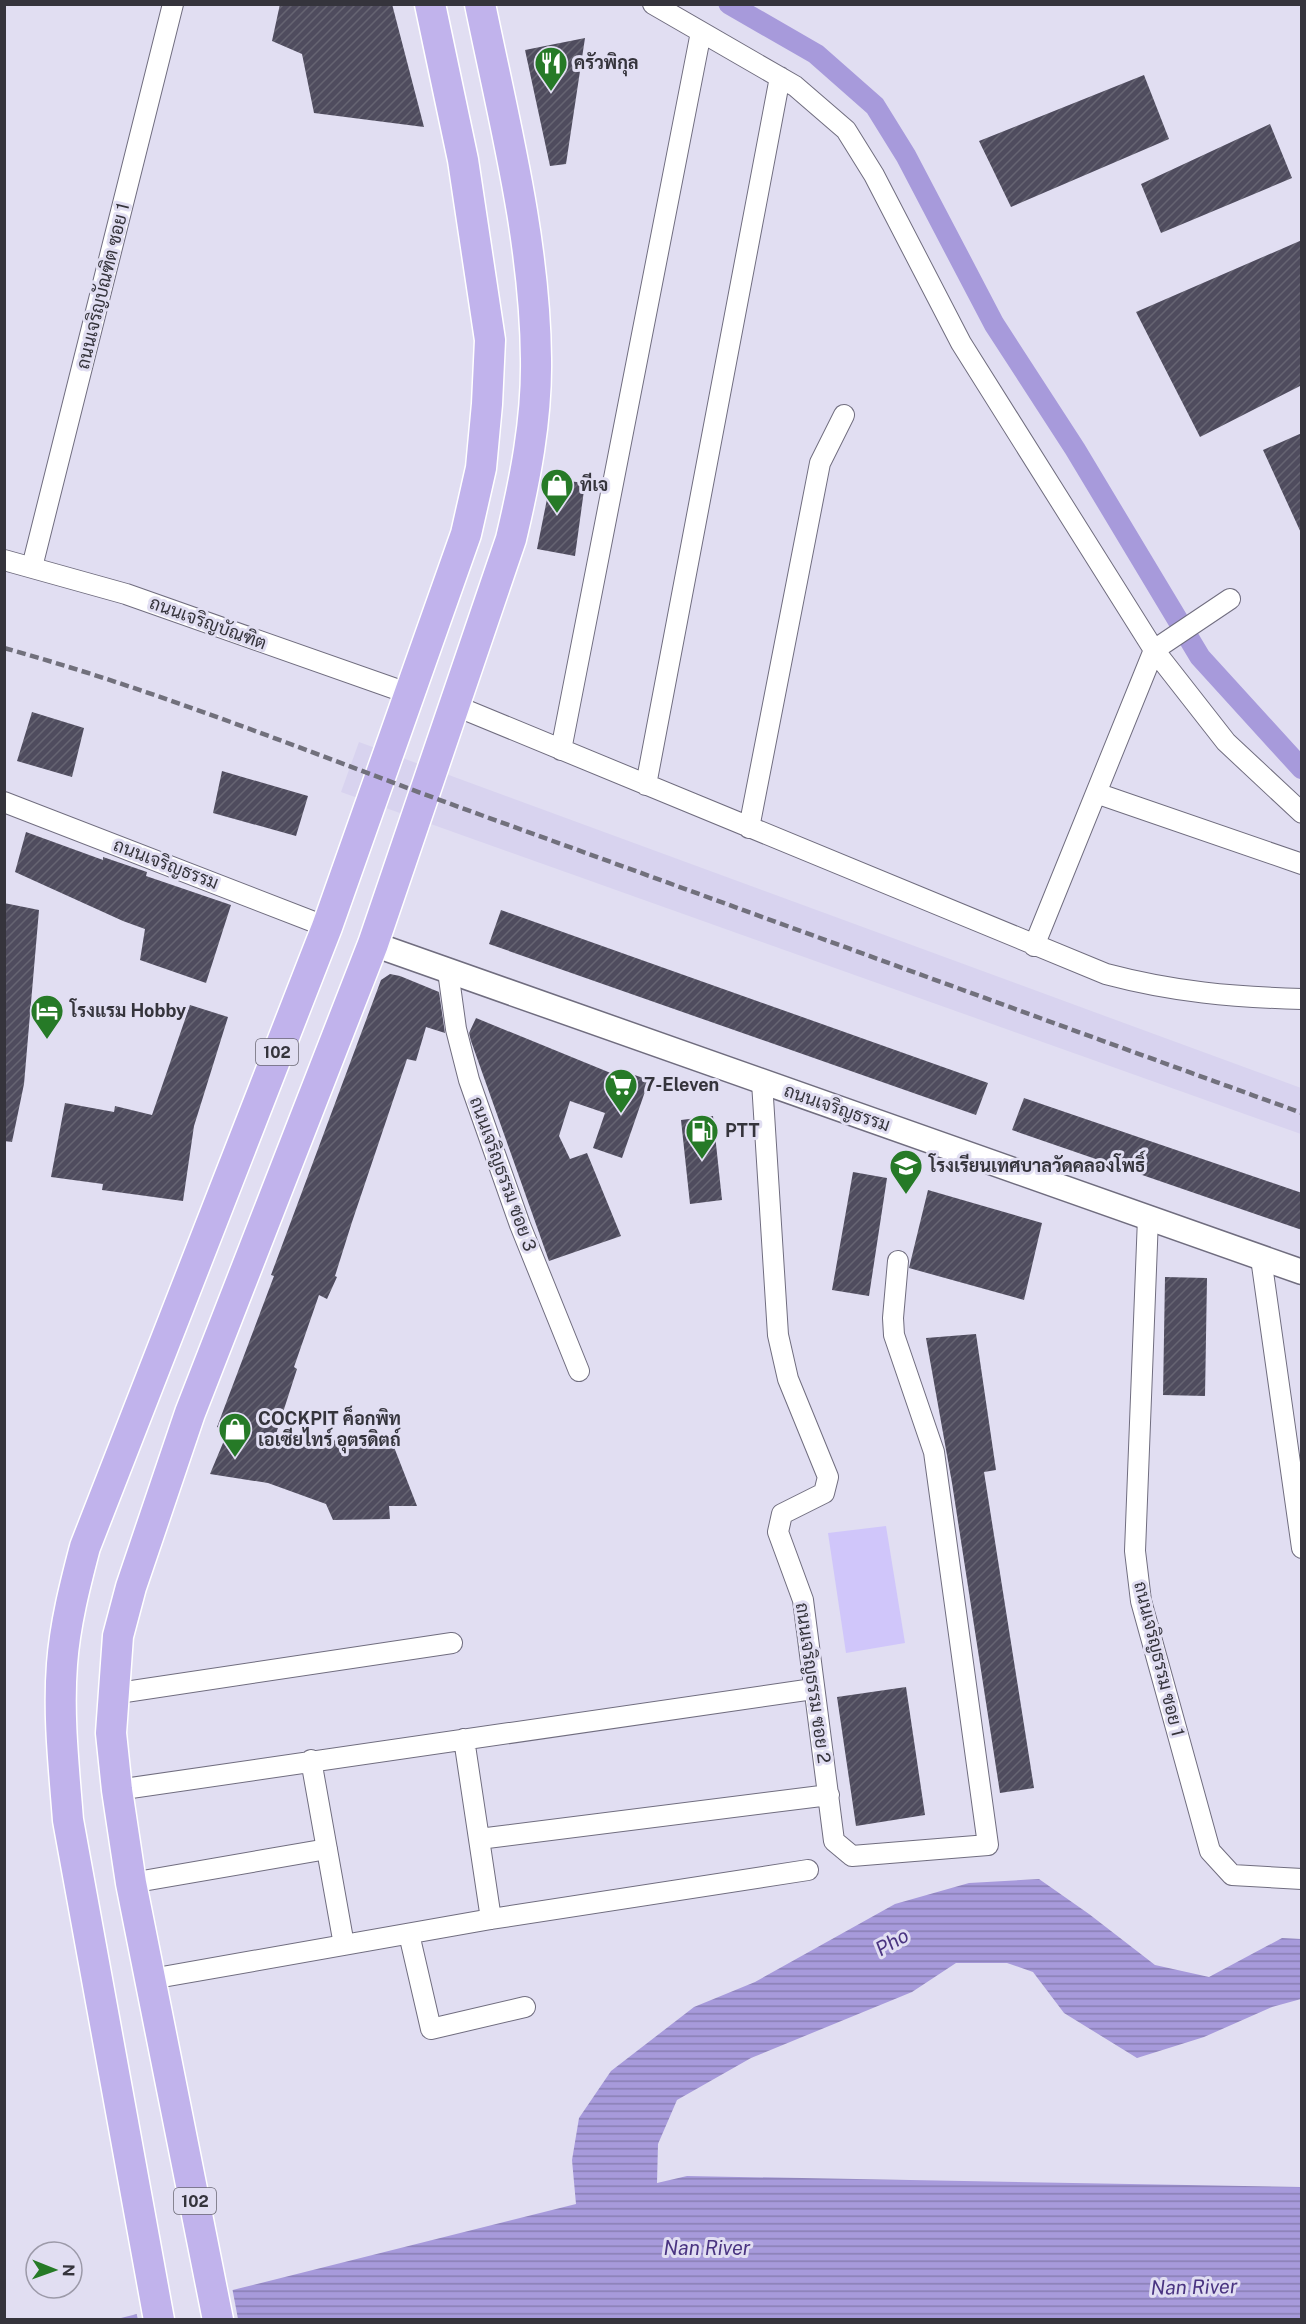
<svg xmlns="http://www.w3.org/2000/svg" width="1306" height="2324" viewBox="0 0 1306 2324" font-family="'Public Sans',Sarabun,sans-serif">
<defs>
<pattern id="water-rules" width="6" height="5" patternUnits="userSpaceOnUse" patternTransform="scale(1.5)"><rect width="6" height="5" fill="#a79adb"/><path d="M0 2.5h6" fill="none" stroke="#897eb3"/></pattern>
<pattern id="building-hatch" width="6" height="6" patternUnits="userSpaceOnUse" patternTransform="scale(1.5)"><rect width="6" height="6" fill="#4f4c5e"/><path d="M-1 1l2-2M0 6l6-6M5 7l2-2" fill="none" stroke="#666472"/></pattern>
</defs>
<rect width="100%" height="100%" fill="#e1def2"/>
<path fill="#d8d3ef" d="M359,742L1301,1088V1134L341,792Z"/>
<path fill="#d0c6fa" d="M886,1526L905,1643L846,1653L828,1533Z"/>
<path fill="url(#water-rules)" d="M1039,1879L1089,1914L1155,1965L1209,1977L1282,1938L1301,1939V1999L1272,2007L1204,2037L1137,2058L1064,2013L1033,1972L1007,1963H956L912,1992L751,2058L677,2100L658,2144L657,2183L687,2176L1301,2187V2319L113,2320L576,2204L572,2160L579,2118L611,2071L694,2007L755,1982L895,1904L969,1883Z"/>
<path fill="#e1def2" d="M232,2287L238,2319L138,2320L136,2311Z"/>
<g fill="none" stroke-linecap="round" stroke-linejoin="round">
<path stroke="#a79adb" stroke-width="21" d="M729,4L816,54L875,106L906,156L994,324L1075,449L1200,657L1302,769"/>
</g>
<path fill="url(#building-hatch)" d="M280,4H392L424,127L314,113L302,54L272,41Z
M585,38L566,164L550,166L525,50Z
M1144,75L1169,139L1011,207L979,141Z
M1270,124L1292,178L1161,233L1141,184Z
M1302,240V385L1200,437L1136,312Z
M1302,433V535L1263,450Z
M551,479L585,483L575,556L537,549Z
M32,712L84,728L72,777L17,761Z
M222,771L308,796L296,836L213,813Z
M26,832L103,860V857L147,872L146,876L231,905L206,983L140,960L145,929L123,921L15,872Z
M4,903L39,910L24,1084L12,1142L4,1141Z
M501,910L988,1083L976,1115L489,944Z
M390,974L400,976L439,992L445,1033L426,1027L416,1061L407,1059L352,1222L335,1276L337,1277L327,1299L319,1295L294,1367L297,1369L275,1437L392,1442L417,1506H389L390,1519L333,1520L326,1504L268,1483L210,1474L228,1431L217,1427L274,1276L271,1275L381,980Z
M190,1005L228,1017L194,1126L183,1201L102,1190L103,1184L51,1177L65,1103L114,1112L115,1106L152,1115Z
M476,1018L618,1076L620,1070L649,1080L622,1158L593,1148L605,1113L570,1101L559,1136L570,1159L587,1153L621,1236L549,1261L471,1041L469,1033Z
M1024,1098L1302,1193V1230L1012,1130Z
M713,1116L722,1200L690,1204L681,1120Z
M853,1172L887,1178L869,1296L832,1290Z
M928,1190L1042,1223L1024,1300L909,1268Z
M1165,1277L1207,1278L1205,1396L1163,1395Z
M976,1334L996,1470L984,1472L1034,1788L1000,1793L952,1483L926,1338Z
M906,1687L925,1815L856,1826L837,1697Z"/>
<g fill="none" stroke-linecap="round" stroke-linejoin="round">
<defs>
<path id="minor" d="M653,4L795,86L846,130L874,175L961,343L1154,650L1226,742L1302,813
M4,560L126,594L410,694
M32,567L173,4
M456,706L1106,974C1174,992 1232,997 1302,999
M561,750L701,32
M646,785L780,77
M1096,793L1302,864
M4,802L327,927
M749,828L820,463L844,415
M1034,946L1154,650L1230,599
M448,971L456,1029L469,1080L520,1225L579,1371
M762,1082L778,1335L788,1379L828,1477L824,1493L782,1514L778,1532L803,1600L834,1841L852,1856L988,1845L934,1452L894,1335L893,1318L898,1261
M1148,1218L1135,1551L1141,1601L1210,1851L1232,1875L1302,1879
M1261,1258L1302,1548
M112,1694L452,1643
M464,1739L491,1919
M311,1760L344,1945
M117,1790L813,1689
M479,1839L829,1795
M131,1883L327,1849
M409,1934L431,2029L525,2007
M151,1979L491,1919L808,1870"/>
<path id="tertiary" d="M373,944L1302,1272"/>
<path id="primary" d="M159,2320L68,1820C64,1768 58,1716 62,1664C65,1624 75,1585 85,1547L327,927L466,534L481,468L487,404L490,340L463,160L430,4
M218,2320L131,1883L117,1790L111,1733L118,1636L131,1587L190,1413L373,944L511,539C525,480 537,420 536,359C535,240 504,121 480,4"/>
</defs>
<use href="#minor" stroke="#706d7f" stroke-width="22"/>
<use href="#tertiary" stroke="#706d7f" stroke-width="27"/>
<use href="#primary" stroke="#fff" stroke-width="33"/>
<use href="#minor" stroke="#fff" stroke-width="20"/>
<use href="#tertiary" stroke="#fff" stroke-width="24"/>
<use href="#primary" stroke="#c1b3ec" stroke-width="30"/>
<path stroke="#71707c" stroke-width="4.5" stroke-dasharray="9 4.5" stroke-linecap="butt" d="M4,648C167,693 323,758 481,815C755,914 1028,1014 1302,1113"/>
</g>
<defs>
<symbol id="restaurant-pin" viewBox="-11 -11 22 30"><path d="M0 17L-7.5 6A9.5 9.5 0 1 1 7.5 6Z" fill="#267a27" stroke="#e1def2"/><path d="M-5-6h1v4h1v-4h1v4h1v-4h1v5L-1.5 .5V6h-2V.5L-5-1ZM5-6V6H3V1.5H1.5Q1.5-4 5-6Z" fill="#fff"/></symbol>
<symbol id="shop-pin" viewBox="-11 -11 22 30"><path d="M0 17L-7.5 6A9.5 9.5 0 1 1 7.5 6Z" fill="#267a27" stroke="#e1def2"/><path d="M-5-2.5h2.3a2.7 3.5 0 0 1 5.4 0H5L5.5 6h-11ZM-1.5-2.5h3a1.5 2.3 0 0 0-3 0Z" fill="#fff"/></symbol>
<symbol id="hotel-pin" viewBox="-11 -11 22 30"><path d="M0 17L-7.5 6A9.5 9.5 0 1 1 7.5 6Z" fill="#267a27" stroke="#e1def2"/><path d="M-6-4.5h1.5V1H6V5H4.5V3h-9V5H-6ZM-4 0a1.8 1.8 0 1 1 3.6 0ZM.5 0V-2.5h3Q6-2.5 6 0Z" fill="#fff"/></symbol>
<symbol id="supermarket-pin" viewBox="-11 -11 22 30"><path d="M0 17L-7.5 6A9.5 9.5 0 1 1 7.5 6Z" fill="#267a27" stroke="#e1def2"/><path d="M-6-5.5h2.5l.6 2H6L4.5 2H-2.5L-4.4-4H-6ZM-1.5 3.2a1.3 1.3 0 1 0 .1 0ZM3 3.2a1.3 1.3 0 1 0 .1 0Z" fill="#fff"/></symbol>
<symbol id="fuel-pin" viewBox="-11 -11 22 30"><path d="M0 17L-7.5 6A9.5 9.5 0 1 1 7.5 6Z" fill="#267a27" stroke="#e1def2"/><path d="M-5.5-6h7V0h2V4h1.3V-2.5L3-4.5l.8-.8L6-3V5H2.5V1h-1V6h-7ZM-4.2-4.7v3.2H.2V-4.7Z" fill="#fff"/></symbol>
<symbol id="school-pin" viewBox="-11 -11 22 30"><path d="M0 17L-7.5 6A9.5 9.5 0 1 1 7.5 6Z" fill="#267a27" stroke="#e1def2"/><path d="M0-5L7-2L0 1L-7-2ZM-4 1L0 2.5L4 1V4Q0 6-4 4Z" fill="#fff"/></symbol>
</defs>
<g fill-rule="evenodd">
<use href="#restaurant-pin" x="532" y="44" width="38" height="52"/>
<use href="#shop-pin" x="538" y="466" width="38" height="52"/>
<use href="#hotel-pin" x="28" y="992" width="38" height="52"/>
<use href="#supermarket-pin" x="602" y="1066" width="38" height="52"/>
<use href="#fuel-pin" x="683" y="1112" width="38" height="52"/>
<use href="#school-pin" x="887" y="1147" width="38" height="52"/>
<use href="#shop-pin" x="216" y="1410" width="38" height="52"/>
</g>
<g text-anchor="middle" stroke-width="6" stroke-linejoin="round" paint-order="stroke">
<g fill="#e1def2" stroke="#696773" stroke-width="1.5">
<rect x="256" y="1039" width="42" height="26" rx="4.5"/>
<rect x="174" y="2188" width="42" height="26" rx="4.5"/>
</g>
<g font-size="16" font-weight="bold" fill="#35343c">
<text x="277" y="1058">102</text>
<text x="195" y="2207">102</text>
</g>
<g font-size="18" font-weight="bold" fill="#35343c" stroke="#e1def2" text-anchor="start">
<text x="574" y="69">ครัวพิกุล</text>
<text x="580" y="491">ทีเจ</text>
<text x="70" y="1017">โรงแรม Hobby</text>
<text x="644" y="1091">7-Eleven</text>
<text x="725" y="1137">PTT</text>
<text x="929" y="1172">โรงเรียนเทศบาลวัดคลองโพธิ์</text>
<text x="258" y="1425">COCKPIT ค็อกพิท<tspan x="258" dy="21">เอเซียไทร์ อุตรดิตถ์</tspan></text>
</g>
<g font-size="18" fill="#35343c" stroke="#e1def2">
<text transform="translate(103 286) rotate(-76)" y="6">ถนนเจริญบัณฑิต ซอย 1</text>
<text transform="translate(208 623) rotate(20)" y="6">ถนนเจริญบัณฑิต</text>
<text transform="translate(166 864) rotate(21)" y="6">ถนนเจริญธรรม</text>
<text transform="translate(837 1108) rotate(19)" y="6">ถนนเจริญธรรม</text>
<text transform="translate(503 1174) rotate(70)" y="6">ถนนเจริญธรรม ซอย 3</text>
<text transform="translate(1159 1659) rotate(76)" y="6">ถนนเจริญธรรม ซอย 1</text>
<text transform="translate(813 1683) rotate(82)" y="6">ถนนเจริญธรรม ซอย 2</text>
</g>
<g font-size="20" font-style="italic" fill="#4a3481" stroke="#e1def2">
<text transform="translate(892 1942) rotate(-30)" y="7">Pho</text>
<text x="707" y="2255">Nan River</text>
<text transform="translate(1194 2287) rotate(-1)" y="7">Nan River</text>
</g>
</g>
<rect width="1306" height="2324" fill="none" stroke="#35343c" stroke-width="12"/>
<g transform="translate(54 2270) rotate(91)"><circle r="28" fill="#e1def2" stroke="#9c9aa9" stroke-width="1.5"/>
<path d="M0-4.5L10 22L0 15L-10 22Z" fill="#267a27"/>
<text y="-9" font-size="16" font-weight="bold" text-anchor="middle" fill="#35343c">N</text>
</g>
</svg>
